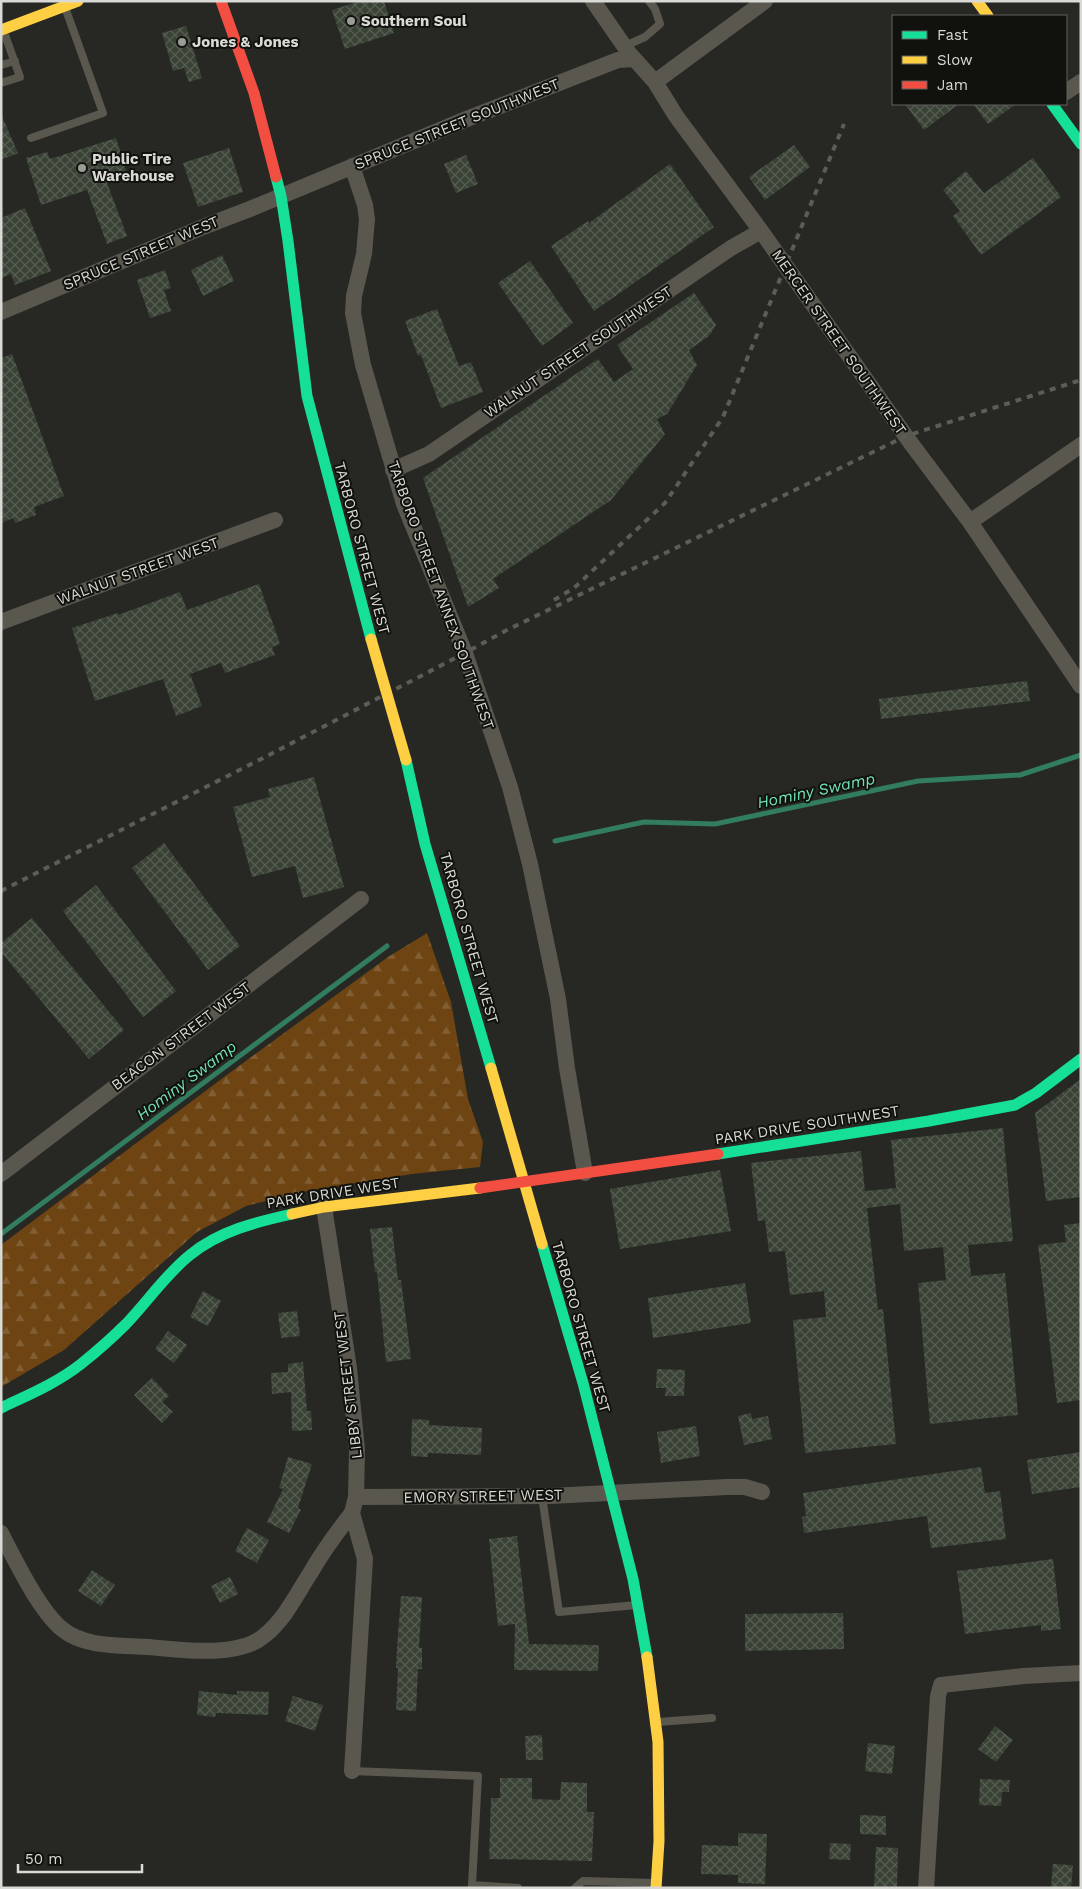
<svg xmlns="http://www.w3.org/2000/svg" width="1082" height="1889" viewBox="0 0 1082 1889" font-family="'Work Sans',sans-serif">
<defs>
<pattern id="forest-firs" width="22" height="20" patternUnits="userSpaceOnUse" patternTransform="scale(1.25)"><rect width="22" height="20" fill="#6d4412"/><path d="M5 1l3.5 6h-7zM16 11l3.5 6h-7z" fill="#815e34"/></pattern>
<pattern id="building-cross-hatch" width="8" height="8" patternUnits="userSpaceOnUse" patternTransform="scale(1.25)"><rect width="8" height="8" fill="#3a4236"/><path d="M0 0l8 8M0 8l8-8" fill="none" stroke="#565d52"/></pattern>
</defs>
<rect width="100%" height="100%" fill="#272823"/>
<path fill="url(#forest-firs)" d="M427,933L451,1002L468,1099L483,1142L480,1167L412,1174L311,1190L246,1206L197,1232L64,1350L1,1387V1245L224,1077L388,957Z"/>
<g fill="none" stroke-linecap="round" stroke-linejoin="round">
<path stroke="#327d5f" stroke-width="5" d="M555,841L644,822L715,824L918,781L1020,775L1081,755
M1,1234L387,946"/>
</g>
<path fill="url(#building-cross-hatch)" d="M360,1H384L394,33L345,49L332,10Z
M186,26L202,78L189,82L184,68L173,71L162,33Z
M905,104H959L924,130Z
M973,104H1016L988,124Z
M1,114L18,153L1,160Z
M116,138L128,177L107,183L127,236L107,244L87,190L41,205L26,158L47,152L50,159Z
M794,145L810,167L765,200L749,177Z
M229,148L243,192L198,207L183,163Z
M466,155L478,184L456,193L444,164Z
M1033,158L1061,197L981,255L953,216L960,211L943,190L966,171L984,193Z
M670,164L714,227L594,311L551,246L588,221L589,223Z
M25,208L51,271L15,285L11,274L1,278V218Z
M222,255L234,281L203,296L191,270Z
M530,261L573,323L542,346L498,283Z
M165,270L171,288L164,290L171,311L150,318L137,280Z
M694,293L716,325L709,336L689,350L697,365L667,414L657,419L665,434L611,500L493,579L499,588L468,607L423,478L598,359L614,382L633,369L617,345Z
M437,309L459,366L471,362L483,392L441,408L421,355L418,356L405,321Z
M12,354L64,496L34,507L36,515L15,523L13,518L1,523V358Z
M259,584L280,644L272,647L275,655L225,673L221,663L190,674L202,706L176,716L163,679L95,701L72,628L118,613V615L180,592L187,610Z
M1027,681L1030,701L881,719L879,699Z
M314,777L344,887L303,898L295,866L252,877L233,807L270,797L268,789Z
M164,843L240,946L208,970L132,868Z
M96,885L176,991L143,1017L63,911Z
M32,918L124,1030L89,1059L1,952V943Z
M1081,1079V1197L1046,1201L1035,1113Z
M1003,1128L1013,1241L968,1245L971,1276L1005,1273L1018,1415L930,1424L918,1283L946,1280L943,1247L904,1251L900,1204L867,1208L878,1310L883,1309L896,1444L805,1453L793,1320L826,1317L824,1291L790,1295L785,1251L769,1252L765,1220L758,1221L751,1163L861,1151L865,1191L896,1188L891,1140Z
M720,1170L731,1231L620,1249L610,1189Z
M1081,1223V1400L1057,1403L1038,1245L1066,1242L1064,1225Z
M392,1227L398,1280H401L411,1359L386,1362L377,1272H375L370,1229Z
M745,1283L751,1323L653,1338L648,1298Z
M203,1291L221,1301L208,1326L190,1317Z
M297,1311L300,1336L281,1338L278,1313Z
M168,1331L187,1345L174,1363L155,1349Z
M303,1362L307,1411H311L312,1430L292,1431L291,1392L272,1394L271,1373L288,1372V1364Z
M657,1369L685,1370L684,1396H665L666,1388H656Z
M152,1378L169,1396L162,1402L173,1412L162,1423L134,1395Z
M751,1413L752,1419L768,1416L772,1439L744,1445L738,1416Z
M412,1419L429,1420V1425L482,1428L481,1455L428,1453V1457L411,1456Z
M696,1426L700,1456L661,1463L657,1432Z
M1081,1452V1487L1032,1494L1027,1460Z
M288,1457L312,1464L298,1508L301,1510L289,1533L267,1522L283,1489L279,1488Z
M981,1467L985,1493L1000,1491L1006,1539L931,1548L927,1516L804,1533L802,1517L806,1516L803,1493Z
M247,1528L269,1540L257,1563L235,1551Z
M517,1536L529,1644L599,1645L598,1671L514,1670L515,1624L498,1626L489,1539Z
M1053,1559L1061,1629L1041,1631V1625L965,1634L957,1571Z
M92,1570L115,1585L101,1606L78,1591Z
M230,1577L238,1594L220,1603L211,1586Z
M401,1596L422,1597L419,1648H422V1669H418L416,1711L396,1710L398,1668H396L397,1647Z
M843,1613L844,1649L745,1651V1614Z
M199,1691L237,1695V1691L269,1692L268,1715L216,1713L215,1717L197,1715Z
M293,1696L323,1705L315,1731L285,1721Z
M995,1726L1013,1740L996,1762L978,1749Z
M542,1735L543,1760H526L525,1736Z
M868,1743L895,1746L892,1774L865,1771Z
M500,1778H532V1799L560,1800L561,1782L587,1783V1812H594L592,1861L489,1859L491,1798H500Z
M980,1779L1010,1780L1009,1792H1002L1001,1806L979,1805Z
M860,1815L886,1816V1835L860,1834Z
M738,1833L767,1834L765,1884L738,1883V1875L701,1874L702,1845L738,1846Z
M830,1843L851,1844L850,1860L829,1859Z
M876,1847L898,1848L897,1888H874Z
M1053,1864L1073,1865L1071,1888H1051Z"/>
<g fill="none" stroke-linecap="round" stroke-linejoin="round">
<path stroke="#5a574f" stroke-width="8" d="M625,46L645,37L660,24L655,9L649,1
M1,65L15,61
M1,83L20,77L4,32
M31,138L103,113L66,10
M542,1496L559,1612L637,1605
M658,1722L712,1718
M352,1771L478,1776L472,1885L518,1888
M575,1888L583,1881L655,1883"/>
<path stroke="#5a574f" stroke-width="16" d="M593,1L629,53L655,82L676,116L761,231L910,442L970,522L1081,686
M655,82L765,1
M1066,92L1081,82
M352,166L365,205L367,219L364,254L354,296L353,313L363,365L404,504L465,653L510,787L530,864L558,999L567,1068L585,1173
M1,312L203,227L250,209L469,118L618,60L634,59
M393,470L429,454L731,248L761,231
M970,522L1081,445
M1,622L275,520
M1,1174L361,899
M324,1207L349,1368L357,1450L356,1497L352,1513L365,1559L352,1771
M356,1497L550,1496L727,1487H745L762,1492
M1,1533C15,1560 39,1610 62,1629C85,1648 121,1645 149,1647C182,1650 238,1658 264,1636C286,1618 296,1595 311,1572C323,1551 337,1532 352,1513
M926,1888L938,1696L941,1685L1024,1676L1081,1673"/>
<path stroke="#16e098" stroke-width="11" d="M1052,104L1081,144
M276,177L281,196L288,241L307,396L371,639
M406,760L425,844L491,1068
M718,1154L929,1121L1015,1105L1036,1093L1081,1059
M542,1244L583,1383L633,1579L647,1657
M1,1408C28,1395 57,1383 81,1364C96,1352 112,1338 126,1324C148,1301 166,1274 190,1255C219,1231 256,1222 292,1214"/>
<path stroke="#ffcf43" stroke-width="11" d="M977,1L988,16
M1,30L78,1
M491,1068L542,1244
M292,1214L324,1207L480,1188
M647,1657L658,1742L659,1841L656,1888"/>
<path stroke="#f24e42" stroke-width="11" d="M221,1L254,93L276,177
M480,1188L718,1154"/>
<path stroke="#5d5c55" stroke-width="4" stroke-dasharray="6 6" stroke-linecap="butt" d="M554,600L574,588L665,503L723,417L844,124
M1,891L265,757L465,653L505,631L906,436L1081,380"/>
<path stroke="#ffcf43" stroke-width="11" d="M371,639L406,760"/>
</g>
<g fill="#9b9b97" stroke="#11110e" stroke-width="2">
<circle cx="351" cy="21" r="5"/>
<circle cx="182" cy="42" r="5"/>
<circle cx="82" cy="168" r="5"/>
</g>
<g text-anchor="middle" stroke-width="4" stroke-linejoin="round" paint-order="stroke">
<g font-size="15" font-weight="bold" fill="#d9d9d5" stroke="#11110e" text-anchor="start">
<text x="361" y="26">Southern Soul</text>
<text x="192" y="47">Jones &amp; Jones</text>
<text x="92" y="164">Public Tire<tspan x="92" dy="17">Warehouse</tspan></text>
</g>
<g font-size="15" fill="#d9d9d5" stroke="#11110e">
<text transform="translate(457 124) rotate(-22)" y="5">SPRUCE STREET SOUTHWEST</text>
<text transform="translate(141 253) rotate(-23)" y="5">SPRUCE STREET WEST</text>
<text transform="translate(839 342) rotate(55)" y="5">MERCER STREET SOUTHWEST</text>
<text transform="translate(578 352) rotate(-34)" y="5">WALNUT STREET SOUTHWEST</text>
<text transform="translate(362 548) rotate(75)" y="5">TARBORO STREET WEST</text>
<text transform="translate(138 571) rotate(-20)" y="5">WALNUT STREET WEST</text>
<text transform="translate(441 595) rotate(70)" y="5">TARBORO STREET ANNEX SOUTHWEST</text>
<text transform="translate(469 938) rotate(74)" y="5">TARBORO STREET WEST</text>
<text transform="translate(181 1036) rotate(-37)" y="5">BEACON STREET WEST</text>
<text transform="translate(807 1125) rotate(-9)" y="5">PARK DRIVE SOUTHWEST</text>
<text transform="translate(333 1193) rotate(-9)" y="5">PARK DRIVE WEST</text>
<text transform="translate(581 1327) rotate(74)" y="5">TARBORO STREET WEST</text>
<text transform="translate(348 1385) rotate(-97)" y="5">LIBBY STREET WEST</text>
<text transform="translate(483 1496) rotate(-1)" y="5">EMORY STREET WEST</text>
</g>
<g font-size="16" font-style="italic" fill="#72e3b5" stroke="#11110e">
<text transform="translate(816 790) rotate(-12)" y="6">Hominy Swamp</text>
<text transform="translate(186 1080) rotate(-37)" y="6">Hominy Swamp</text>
</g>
</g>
<rect width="1082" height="1889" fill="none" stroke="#d9d9d5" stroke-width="5"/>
<rect x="892" y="15" width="175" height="90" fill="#11110e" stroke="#61615e"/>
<rect x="902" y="31" width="25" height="8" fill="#16e098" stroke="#61615e"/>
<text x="937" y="40" font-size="15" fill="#d9d9d5">Fast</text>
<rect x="902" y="56" width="25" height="8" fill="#ffcf43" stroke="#61615e"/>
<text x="937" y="65" font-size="15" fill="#d9d9d5">Slow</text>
<rect x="902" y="81" width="25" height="8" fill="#f24e42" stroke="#61615e"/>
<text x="937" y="90" font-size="15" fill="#d9d9d5">Jam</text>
<path d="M18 1864v8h124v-8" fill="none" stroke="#d9d9d5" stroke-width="2.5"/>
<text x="25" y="1864" font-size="15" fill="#d9d9d5" stroke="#11110e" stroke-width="4" paint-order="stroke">50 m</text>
</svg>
